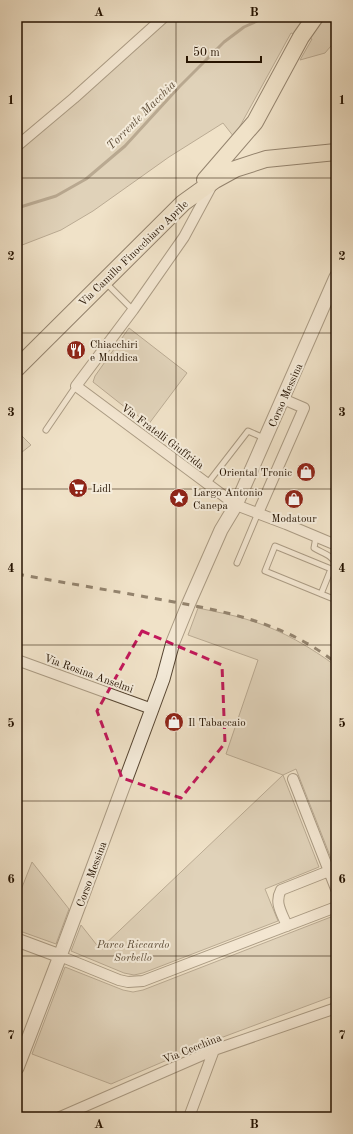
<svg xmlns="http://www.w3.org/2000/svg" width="353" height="1134" viewBox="0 0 353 1134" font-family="'Old Standard TT',serif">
<rect width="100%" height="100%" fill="#f0e2c8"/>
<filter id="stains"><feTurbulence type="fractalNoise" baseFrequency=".005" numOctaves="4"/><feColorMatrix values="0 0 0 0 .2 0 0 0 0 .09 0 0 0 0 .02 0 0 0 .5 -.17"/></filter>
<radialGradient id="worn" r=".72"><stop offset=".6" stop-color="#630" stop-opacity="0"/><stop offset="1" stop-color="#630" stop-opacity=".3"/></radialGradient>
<path fill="#cdbfa6" stroke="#786853" d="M170,17H336V40L325,53L300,60L312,39L291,33L234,137L223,123L169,157L93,211L61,230L17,247V150Z
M129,328L187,373L148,425L140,420C140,416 135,413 131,412L93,382L95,376Z
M17,431L31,445L17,456Z
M198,608C216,612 235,615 252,621C283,631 310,647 336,666V871L296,769L283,775L319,867L265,889L278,921L143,973L134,975L124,973L71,951L81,925L100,949L283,775L226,754L258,660L188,635Z
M32,862L69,909L56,944L17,930V900Z
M336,915V995L207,1043L111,1084L32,1054L65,967L123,990L133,992L143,990Z"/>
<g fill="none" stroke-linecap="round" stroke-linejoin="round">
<path stroke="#75644f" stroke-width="3" d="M17,208L56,196L86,179L125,146L179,87L224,42L244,27L266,17"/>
<defs>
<path id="service" d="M106,283L133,310
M46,430L76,386
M207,484L248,431L264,438
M316,537L314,548C322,553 332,555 336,564
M237,563L258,513
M336,571L275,546L265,571L336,600
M321,594L331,569"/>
<path id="minor" d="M17,146L74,98L164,17
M212,185L184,237L133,310L76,386L236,505L286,524L336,545
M258,513L304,408L283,399
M17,660L152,709
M293,779L336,889
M287,926C282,913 274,903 281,890L329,871
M60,956L119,980L128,982L143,981L336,907
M60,1117L214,1050L336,1008
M189,1117L214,1050"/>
<path id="tertiary" d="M17,940L60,956
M17,1068L60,956L152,709L163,679L173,642L188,605L221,530L236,505L336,277"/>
<path id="primary" d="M205,180L255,122L301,37L315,17
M17,368L183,203L215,180L235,169L266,159L336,152"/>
</defs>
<use href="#service" stroke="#574632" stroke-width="7"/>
<use href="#minor" stroke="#574632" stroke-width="12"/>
<use href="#tertiary" stroke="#574632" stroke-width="15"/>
<use href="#primary" stroke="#241200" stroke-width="18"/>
<use href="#service" stroke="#f5ecdb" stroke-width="5"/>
<use href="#minor" stroke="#f5ecdb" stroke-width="10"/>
<use href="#tertiary" stroke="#f5ecdb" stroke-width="13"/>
<use href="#primary" stroke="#f0e2c8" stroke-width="16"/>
<path stroke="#241200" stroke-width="3" stroke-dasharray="7 7" stroke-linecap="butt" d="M17,574C60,582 103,589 146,597C213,609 281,619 336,663"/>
</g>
<path d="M0 0H353V1134H0ZM142,631L222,665L225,743L181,798L122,778L97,711Z" fill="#f0e2c8" fill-opacity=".55" fill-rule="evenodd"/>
<path fill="none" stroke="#c2185b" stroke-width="3" stroke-dasharray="8 5" stroke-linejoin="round" d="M142,631L222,665L225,743L181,798L122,778L97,711Z"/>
<path fill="none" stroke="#241200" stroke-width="1" stroke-opacity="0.55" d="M176,17V1117M17,178H336M17,333H336M17,489H336M17,645H336M17,801H336M17,956H336"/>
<defs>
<symbol id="restaurant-disc" viewBox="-11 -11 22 22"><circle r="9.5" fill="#8f2418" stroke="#f5ecdb"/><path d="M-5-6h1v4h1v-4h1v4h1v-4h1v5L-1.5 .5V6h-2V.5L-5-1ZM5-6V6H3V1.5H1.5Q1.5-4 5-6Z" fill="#fff"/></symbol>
<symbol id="shop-disc" viewBox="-11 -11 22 22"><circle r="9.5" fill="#8f2418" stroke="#f5ecdb"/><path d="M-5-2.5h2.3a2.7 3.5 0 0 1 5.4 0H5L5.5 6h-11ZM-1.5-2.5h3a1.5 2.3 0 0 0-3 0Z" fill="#fff"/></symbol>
<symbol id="supermarket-disc" viewBox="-11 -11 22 22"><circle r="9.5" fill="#8f2418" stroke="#f5ecdb"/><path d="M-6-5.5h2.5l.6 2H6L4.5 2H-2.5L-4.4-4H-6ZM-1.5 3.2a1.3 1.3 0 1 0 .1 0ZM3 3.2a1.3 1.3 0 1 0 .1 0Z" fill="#fff"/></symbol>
<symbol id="sight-disc" viewBox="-11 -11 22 22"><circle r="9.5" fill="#8f2418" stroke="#f5ecdb"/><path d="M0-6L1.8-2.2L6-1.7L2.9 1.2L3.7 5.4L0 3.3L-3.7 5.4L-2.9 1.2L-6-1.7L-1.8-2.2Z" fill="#fff"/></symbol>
</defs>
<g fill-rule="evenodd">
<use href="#restaurant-disc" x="65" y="339" width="22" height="22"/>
<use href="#shop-disc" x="295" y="461" width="22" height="22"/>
<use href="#supermarket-disc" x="67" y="477" width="22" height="22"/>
<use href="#sight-disc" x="168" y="487" width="22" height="22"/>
<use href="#shop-disc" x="283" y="488" width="22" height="22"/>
<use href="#shop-disc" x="163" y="711" width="22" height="22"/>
</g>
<g text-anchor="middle" stroke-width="4" stroke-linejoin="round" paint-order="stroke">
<g font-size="11" fill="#241200" stroke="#f5ecdb">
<text transform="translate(133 253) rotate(-44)" y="4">Via Camillo Finocchiaro Aprile</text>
<text transform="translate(285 395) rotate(-66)" y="4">Corso Messina</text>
<text transform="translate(163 436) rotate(37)" y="4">Via Fratelli Giuffrida</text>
<text transform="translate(89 673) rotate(20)" y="4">Via Rosina Anselmi</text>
<text transform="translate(91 874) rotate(-70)" y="4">Corso Messina</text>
<text transform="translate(192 1048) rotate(-22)" y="4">Via Cecchina</text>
</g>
<g font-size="11" fill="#241200" stroke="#f5ecdb" text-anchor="start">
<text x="90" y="348">Chiacchiri<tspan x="90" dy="13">e Muddica</tspan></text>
<text x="292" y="476" text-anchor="end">Oriental Tronic</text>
<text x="92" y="492">Lidl</text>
<text x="193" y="496">Largo Antonio<tspan x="193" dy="13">Canepa</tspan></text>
<text x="294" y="522" text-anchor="middle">Modatour</text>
<text x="188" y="726">Il Tabaccaio</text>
</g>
<g font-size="11" font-style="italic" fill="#5f4f3a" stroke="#f5ecdb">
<text x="133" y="948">Parco Riccardo<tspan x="133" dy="13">Sorbello</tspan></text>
</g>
<g font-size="12" font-style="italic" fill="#61503b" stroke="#f5ecdb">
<text transform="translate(141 115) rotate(-45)" y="4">Torrente Macchia</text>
</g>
</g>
<rect width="353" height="1134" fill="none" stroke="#f0e2c8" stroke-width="44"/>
<path d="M187 56v6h74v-6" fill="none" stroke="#241200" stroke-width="2"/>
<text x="193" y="56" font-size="12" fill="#241200" stroke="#f5ecdb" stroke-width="3" paint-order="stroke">50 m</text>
<rect x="22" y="22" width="309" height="1090" fill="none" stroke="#241200" stroke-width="1.5"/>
<g font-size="13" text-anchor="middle" font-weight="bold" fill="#241200">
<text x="99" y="16">A</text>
<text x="254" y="16">B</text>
<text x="11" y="104">1</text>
<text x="342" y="104">1</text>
<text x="11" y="260">2</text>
<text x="342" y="260">2</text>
<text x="11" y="416">3</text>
<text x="342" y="416">3</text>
<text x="11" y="572">4</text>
<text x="342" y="572">4</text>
<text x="11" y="727">5</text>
<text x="342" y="727">5</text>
<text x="11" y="883">6</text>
<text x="342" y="883">6</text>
<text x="11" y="1039">7</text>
<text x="342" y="1039">7</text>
<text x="99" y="1128">A</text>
<text x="254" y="1128">B</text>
</g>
<rect width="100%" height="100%" filter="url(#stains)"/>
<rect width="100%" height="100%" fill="url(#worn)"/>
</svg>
